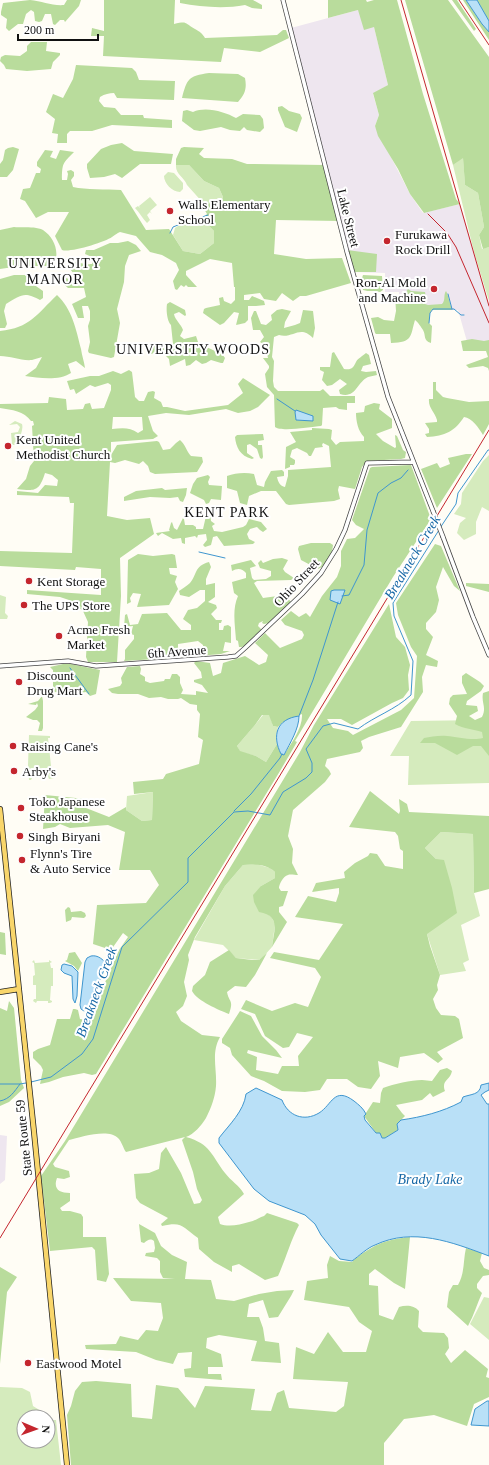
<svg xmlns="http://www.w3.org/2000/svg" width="489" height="1465" viewBox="0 0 489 1465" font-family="'Times New Roman',serif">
<rect width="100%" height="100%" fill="#fffdf5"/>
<path fill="#eee6ef" d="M358,10L374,27L388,85L373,94L379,115L375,126L410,194L423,213L460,204L489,306V344L468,345L458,310L399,309V292H385V273L353,272L291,28Z
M0,1135L7,1136L5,1180L0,1184Z"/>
<path fill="#d5ebbd" d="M463,157L465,185L478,193L484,227L479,235L482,249L489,247V301L474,252L453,165Z
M176,165H189L204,181L219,188L223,197L220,204H204L187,185C184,177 175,174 176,165Z
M168,172L174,173L183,183V189L180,192C172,192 164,183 164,176Z
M150,197L157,205L150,211L152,214L150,212L147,215L150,220L147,223C142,218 140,213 135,208L138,206L140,208L139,206Z
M203,218L202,219L214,231V243L200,254L183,251L173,235L175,228L178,226Z
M15,421L22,424C24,431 18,437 20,445H13L12,444L11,433L18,432L20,427L17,424L9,425Z
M489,455V511L482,507L476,522V534L464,540L457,533L460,523L466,518L454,514L461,504L462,493L483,461Z
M0,595L6,597L5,613L8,616L7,619H0Z
M263,715H270L273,726L278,727L276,736L277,744L266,762L256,756L240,752L237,746L255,725Z
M484,720L489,732V783L408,785L409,756H390L411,721Z
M29,735L50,736V738H48L52,775L54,776V778L49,779L48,776L32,778L31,780H29L28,765Z
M153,792L152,820L142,821L126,810L127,796Z
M441,832L473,834L474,893L480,916L461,925L469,960L463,963L466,971L440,975L427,934L436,859L425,848Z
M256,864L270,868L275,872V878L261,886L267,913L272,918L275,924L272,947L263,957L259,960L236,958L223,945L194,940L225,886L243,865Z
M34,960L35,963L49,962V960L52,962L50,963L51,968H53V986H51L50,1000L52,1001V1002L50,1003H48V1001H37L36,1003L33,1001L34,999H36V985H33V976L35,975L34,963L32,962Z
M484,1297L489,1298V1340L470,1324Z
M0,1387L22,1388L30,1392L33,1406L41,1411L45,1417H24V1441H48V1420H56L61,1465H0Z"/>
<path fill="#b9dc9c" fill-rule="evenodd" d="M30,0C42,1 52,6 64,5L67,0H81L79,6L65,22L64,20H60L55,25L53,24L51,14H45L42,21L39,22L35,21L34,12L31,10L26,14L23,24H18L9,31L6,28L7,19L1,15V12L3,3Z
M104,0H175L174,24C188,21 184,23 195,29C200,32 202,33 205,38L277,35L283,30H286L289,38L260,52L224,48L221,62L103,56L104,36H91L92,28L104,31Z
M180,0H253L262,5V9L252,8L245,5C224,9 201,7 180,3Z
M328,0H366L367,2L374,0H397L423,94L456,199L460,204L424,213L410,194L398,169L378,136L375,126L379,115L373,93L388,85L374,27L364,30L358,10L328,18Z
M405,0H448L489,57V247L483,249L479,235L484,227L478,193L465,185L463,158L453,165Z
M452,0H457L476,29L474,31Z
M463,0H466L482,24L489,32V40Z
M477,0H489V21Z
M31,42H47L46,51L60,53V55L53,62L51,69L27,71L6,69L4,65L0,61L1,57L5,55L20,56L27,51V46Z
M76,65L132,68L136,72L139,80L175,81L174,100L117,98L114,93C109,93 105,94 100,97L99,101L104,107L115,108L121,115H143L144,118L172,120V128L112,125L92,131H70L67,134V143H57L58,134L52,133L55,119L46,112L53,94L63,98L73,79Z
M209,73L238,74L245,78C247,89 245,94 238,102L182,98C187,79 188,76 209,73Z
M282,106L289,111L300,114L302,118L297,132L285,127L278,110V107Z
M187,110L193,112C206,106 225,112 236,118L243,114L260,115L263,119L264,128L260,132L247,130L244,127L240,131L230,130L221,127L200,131L194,130L182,121L183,111Z
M122,143L134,151L173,154L171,164H140L122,178L115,174L104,177L90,178L87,168V164L101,149L111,145Z
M13,147L19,149L13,170L7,177H0V164L3,160L5,150L8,148Z
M184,147L204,148L199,154L204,158L232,159L247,164L325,165L340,221L276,220L274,254L306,259L342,258L351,283L306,296H300L293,301L282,293L276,301L264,299L260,293L244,295V300H249L252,296L264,301L265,305L256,306H248V320L245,323L236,325L239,313L234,312L224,323L220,325L203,313L204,309L206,308L220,305L219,298L223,297L224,301L231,304L235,300V287H234L232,263L210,259L186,271V275L197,287H188L186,285L184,287L181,285L177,290L175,289L173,281L179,270L176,263L162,255L150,252L136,236L120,232C117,233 115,235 112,237C105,242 70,253 62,250L55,236L69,212H48L36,218L25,201L20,199L23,189L30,188L36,173H40L41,169L37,166V162L45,150L53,151L50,157L56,159L60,150L74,152C63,163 62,163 62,180H67L68,174L67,171L71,170L74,172V176L71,180L73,187C86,190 106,189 121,190L146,230L169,229L183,251L200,254L214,243V231L202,219L207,214L203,207L204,204L220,203L223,197L219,188L204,181L189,165H176V159L181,148Z
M14,227C22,228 35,226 43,230C52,236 58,247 56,258L46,266H20L0,269V230Z
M128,241L136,245L141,251L129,255L125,266L124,282L117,309L120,323L114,357L111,358L89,353L88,351L90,342L88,326L90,320V311L88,306H82L84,318H78L72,304L86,297L84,288H68L56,277L59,276L69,279L73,273L68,266V262C75,261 84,265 92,264V257L85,254L86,250H94L110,243H118Z
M347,250L377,254L376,272H353Z
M14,275H30L33,284L43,291V298L40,300C24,291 21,295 6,304L4,311L7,324L5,328H0V279Z
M363,275L382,276L383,290L380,292C374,290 369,292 363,290L361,281Z
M408,289L411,291L425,292L426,297L425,304L428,305L442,304C446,300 443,295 446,291L447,293L452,310H432L430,313L429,323L432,326L431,343C423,341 426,335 423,330C421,327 418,322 415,320C410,337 413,342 391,343L390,334H376L375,333L371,318L378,317L384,320L394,321L396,311L395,295L402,297Z
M57,295C72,309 76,329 81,349C82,356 84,361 85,368L76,361L68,364L71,373C59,381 39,378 25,376L36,368L42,357C39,358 35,359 32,360C21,361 11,356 0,356V331C30,328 37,314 57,295Z
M170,302L185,310L186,315L185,316L179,312L174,314C175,320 181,324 183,330L180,336L184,339L196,336L198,342L200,344L215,351H220L225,358L223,363H221L211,360L206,363L202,364L196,360L190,365L186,366L185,359L170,366L169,359L158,348L152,354H150L149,351L150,345C158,342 161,346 169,343L173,344L171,325C167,321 166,310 167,304Z
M282,309L291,311L285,322L284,328L295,325L300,323L303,310L313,311L315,328L313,338C300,324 293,339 279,335L274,337L272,357L274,361L273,381L274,387L278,391H320L323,389L330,396H355V403H347V410L339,409L336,407L323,408L322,425L321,426C311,427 281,432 275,427L274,395L267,387L265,374L269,368V366L263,358H268L265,345L260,342L264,337L260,330H253L251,318L254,311H256L261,324L266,325L272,320L271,315L277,310Z
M472,339L484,341L489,340V371L488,368L483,366L469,368L466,365L488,357L486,351H463L461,341Z
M334,352L344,369C352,370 353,368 356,362C358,358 363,356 366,353L369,355L371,364L363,366L361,371L366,372L376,371L377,375C374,376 371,376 368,377C357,382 356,399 340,394L339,390L347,384L340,379L332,385L327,386L322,380L324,372L320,370V367H330L332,353Z
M129,370L132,372L135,397L139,401H144L148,392L153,391L155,392L154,398L161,402L163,407H167L185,411L228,405L243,393L238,384L243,378L270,395L258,407L250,411L238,413L226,409L189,415L166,413L148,416L153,431L158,436L153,439L111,442V455L117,445L157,441L159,442L163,450L170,449L176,443L180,440C186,445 186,451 191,456L202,457L203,462L197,472L155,474L150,472L148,466L143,461L139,464L125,460L115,463L110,462L107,516L127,520L150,518L154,534L120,558L121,596L117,662H88L86,657L88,622L83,611L69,600L60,597L27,594V590L101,595V569L76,567L75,570L0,566V551L72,553L74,503H70L69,497L17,495V491L38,493L45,485L57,486L58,480L52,475L45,473C39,492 35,491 17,489L26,479L30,466L34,461L32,426L34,425L33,421H31C24,411 12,410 0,408V404L48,403L49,397L66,399L67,410L83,409L85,404L90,403L92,409L104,408L111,390V385L108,383L95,387L90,385L76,394L74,389L70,390L67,381L90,376H99L113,371L121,374ZM113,417H142L143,430L138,433C130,427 122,428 112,429Z
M433,382H436V390L443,397L447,398L469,402L489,401V424L483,435C479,428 472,418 464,417C455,431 445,436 427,437L425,434L429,433V429L425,423L437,422V420C435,412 428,408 429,399H433Z
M374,403L380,404L379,409L392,419V428L376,434L383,441L395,448L396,447L395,435L397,436L403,450L406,452L405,458L401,459L367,461L362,467L355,489L339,486L338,490L340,499L334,501L289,505L286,504L276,491H261L249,496L247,505L240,503L237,491L227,488V476C235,473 245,472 254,474L257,485L264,487L265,482L271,471L282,470L284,472V476L277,477C278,482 280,486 285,487L288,476V470L331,467L329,446L323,443L322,445L323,447L315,448L311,456H309L307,453L297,448L292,450L290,457L295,460V463L294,465H290V467L285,469L286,447L296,442L290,432L312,430V428L329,429L332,430L331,439L336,445L340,442L364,441V437C358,431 356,421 356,413L364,412L365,406Z
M263,434L264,440L258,441V445H262L263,457L262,459L260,458L257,449L250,444L247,445V453L254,458L252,459C240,456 236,447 235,437L237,435Z
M466,454H472L437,508L421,469L437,463L440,468L450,464L448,458Z
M411,465L431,519L393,577L295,741L297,742L280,771L96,1074L92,1075L84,1073L63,1077L49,1082L40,1084L43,1070L41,1066L33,1058V1052L38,1049L50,1045L57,1019H70L73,1009H75L78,1010L80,1019L86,1020L90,1017L119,950L128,937L123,933L111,950L93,944L97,905L146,903L159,885L150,870H119L125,832L108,825L70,828L60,824L55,827L43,829L45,795L86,799V808L109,817L126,807V810L142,821L152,820L153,792L134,794L133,782L163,779L166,774L199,764L203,740L198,737L200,714L197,710V705L190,704L181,698L178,699H168L161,697L149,698L138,694H118L112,693L108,689L120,686L122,683L121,678L127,667L140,666L141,669L140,674L145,677V681L150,683L164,681L165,679H170L172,674H177L180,677V683L183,690L181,694L196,695V691L208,693L202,685L194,682V680L202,678L201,672L194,663L196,661L210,663L213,676L221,673L223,663L245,656L259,665L266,662L268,655L255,643L265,633L280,648L302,639L304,635L302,631L285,625L281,620L291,611L299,617L306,613L310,617L322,596L337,577L341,566V551L347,539L355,538L364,529L356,525L352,520L370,468L372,467ZM302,714C303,728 291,743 284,755L281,754L277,744L266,762L256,756L240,751L237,746L255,725L262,715H269L273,726L278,727L282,723Z
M208,475L210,477L208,482L209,485L222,486L221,500L211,499L209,503L206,504L204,500L190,493L193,484L197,478Z
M162,488L165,490L187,488L186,495L183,502L180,501L178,497L170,498L150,497L124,501V497L136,491Z
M210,514L211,521L215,524L212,526L214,531L222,532L243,527L246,525L249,519L261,522L267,529L263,532L260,530L257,527L250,529L247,534L249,539L255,542L253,544L224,546L217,536L213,537L211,545L205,547L203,545L207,540L206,534L198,535L197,538L195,536L185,538V544L182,543L181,538L173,539L162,533L158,536L156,533L170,531L169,530L171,523L172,522L174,528L177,530L183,518L184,519L185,525H193L196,527V529H203L206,516Z
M311,543H330L333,545C332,555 328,565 318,569L301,560L298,549L299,546Z
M435,544L441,546L460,591L454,586L443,567L436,587L439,600L436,612L426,623V629L433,637L426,655L438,661L437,667L426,665L422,677L423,692L401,727L369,737L361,741L363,748L360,752L327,759L325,766L329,770L331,774L325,782L293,810L288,836L293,849L292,863L298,875C295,875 290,874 288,875C283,876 279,885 279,888L281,891H288L283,906L279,907V912L287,922L272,947C274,930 281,916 259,912L254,902L253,895L261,886L275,878V872C266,864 254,864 243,865L225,886L195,937L188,955L189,960L184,982L187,996L183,1006L176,1012L181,1021L202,1035L220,1037C211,1053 217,1068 216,1086C215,1098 211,1108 206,1118C201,1126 194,1134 186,1137C211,1144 211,1155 225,1173C231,1181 239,1185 244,1194L218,1217L220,1224C228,1227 240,1225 249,1222C255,1221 258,1218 264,1216L267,1213L297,1223L299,1225C290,1242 286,1259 278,1276L265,1280L239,1264L232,1266V1272L214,1262L199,1249L198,1238C182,1227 183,1221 162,1226L161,1224L168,1218L140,1203L136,1198L134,1174L149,1173L159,1169L161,1153L166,1147L181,1173L194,1204L200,1203L202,1200L197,1189L193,1172L182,1140L185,1137L126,1152C123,1148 122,1142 118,1138C109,1128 80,1137 69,1140L53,1164L55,1167L69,1171L70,1177L64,1179L57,1178C53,1189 59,1193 70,1193V1201L60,1208L62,1211H70L81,1214L83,1217V1237H106L109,1274L106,1282L97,1280L95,1250L92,1247L50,1251L41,1176L65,1141L300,752L314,725L389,604L396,637L405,647L410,665L408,675L409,690L403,698L392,703L352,725L341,719H327L333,728L348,731L353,735L401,710L414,698L417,656L411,647L398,615L396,603Z
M138,554L153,556L172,554L175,555L177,568H169L170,574L177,576L175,582L178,589L169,605L137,607L141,594L133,593L130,598L131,602L127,604L128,560Z
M282,558L288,560L283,569L285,572L294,578L291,580L257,581L254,583L263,598L285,595L291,602L269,623L264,624L262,623L263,621L259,623L258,626L262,630C257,636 249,644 242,647H239L238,641L236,640C235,625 232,609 238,596L234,593L232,582L246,578V573C242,568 237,568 232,571L231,565L251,560L256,566L250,568L252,578L254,580L266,579L271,576V571L260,568L258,563L261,560L263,563L273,559Z
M209,562L211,567L206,579V585L215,583V597L208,602L216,605L217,608L211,614L216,620H222L221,623H219V630H223L224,626L228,625L231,627V643L225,642L223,651H230L221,654L198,656L197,652L203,649V645L198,641L178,644V655L172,658L124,661L125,659V650L134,639V635L131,634L133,626L124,627L125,615L127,614L130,625L138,624L142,614L167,613L181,630H191V625L183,619L188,610L197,608L205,601V590H200L189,597L180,595L179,591C183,588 187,586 190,583C197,575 194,566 209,562Z
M466,583L489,584V592L466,586Z
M63,664H71L100,670L96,694L90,696L86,692L79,693L53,692V670L50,667Z
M466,673L480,682L484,686L481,691L467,701L466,705L477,706L478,711L469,716L475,720L482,717C487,707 481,703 483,693L489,691V756L481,746H473L457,755L435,743H420L424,738C431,737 439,735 447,736C457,737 473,741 483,738L482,732C473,729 464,729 455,724L457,716L449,704L450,698L453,695L467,694L462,683V676Z
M42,696L43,701V728L42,731H38L40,723L37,720H33L26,717L35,710L38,706L37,703L36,705L28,704L38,701Z
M370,791L399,814L400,811L399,799L407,804L409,812L489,816V889L474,893L473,834L441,832L425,848L436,859L444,860L452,888L457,913L427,934L430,946L440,975L437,985L438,990L433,999L436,1008L441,1015L455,1016L459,1019L463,1038L437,1052L443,1059L438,1063L424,1053L400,1057L398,1068L378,1061L380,1076L371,1089L358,1087L347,1079H327L320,1090L305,1092L282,1091L264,1081L251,1076L232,1055L230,1048L222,1043V1039L240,1011L251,1016L262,1036L276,1050L282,1058L248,1050L247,1053L257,1057L256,1070L278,1074L282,1066H299L298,1056L313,1037L297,1033L289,1047L283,1048L265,1036L255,1014L241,1009L246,1000L272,1011L295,1003L308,1007L321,977L315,968L270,958L274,952L319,960L343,924L295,917L308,896L336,902L339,893V888L312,892L316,883L345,878L344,872L355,863L368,856L370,853L377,854L385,866L403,869V851L400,849L398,836L395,832L349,827Z
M68,907L70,908L71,912L81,911L85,913L86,916L84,918L72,917L71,920L66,922L65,910Z
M0,932L5,933L6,955L0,954Z
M229,950L236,958L252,960H259L267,953L255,975L246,987L235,986L227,992C229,1003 234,999 229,1014C219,1010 197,1001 192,991L193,986L205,975L210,962Z
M75,952L82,963L78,971L74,966L65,961L67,960L69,953Z
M9,1001L14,1008L21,1080L24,1088L9,1102L0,1106V1008L7,1011Z
M447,1068L452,1071C450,1081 441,1080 445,1091L433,1097L430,1093L422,1100L396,1105L402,1113L405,1116L397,1124L398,1130L385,1138H382L380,1133H376L364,1116L373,1102L380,1103L381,1093L383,1088C394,1084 411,1080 422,1080C426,1080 428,1081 432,1081L440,1070Z
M139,1224L155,1233L161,1246L172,1255L187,1262L185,1279L211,1280L216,1299L234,1301L259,1294L277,1291L294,1290L291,1296L278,1317L269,1318L263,1300L249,1304L247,1317H259L263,1328L265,1341L279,1343L281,1363L251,1361L257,1341L219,1335L207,1338L206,1348L221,1354L223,1367H208V1374H221L222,1380L185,1377L184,1369L191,1368L192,1352L178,1353L173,1364L156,1360L136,1352L86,1349L85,1345L116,1344L120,1336L138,1340L146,1330L158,1331L163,1318L161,1303L131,1301L113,1278L175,1279L163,1278L160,1272V1261L157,1258L145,1256L146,1253L154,1252L155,1248L154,1241C150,1238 148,1240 144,1243L141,1242Z
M410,1237L405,1289L394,1283L375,1269L369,1274V1285L378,1286L379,1315L393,1320L399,1307C406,1305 414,1305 419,1311L418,1327L423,1332L444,1333L448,1338L449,1348L445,1354L451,1363L465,1350L488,1369L486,1377L489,1378V1397L474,1404L467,1426L434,1415L404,1419L384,1443V1465H71L67,1415L71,1406L75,1391L82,1382L96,1381L131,1384L132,1417L152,1419L156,1385L178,1388L195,1408L205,1386L255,1389L251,1410L271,1411L277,1393L284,1390L289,1408L336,1412L344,1406L348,1382L293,1379L296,1347L314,1354L328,1332L343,1352H366L372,1331L359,1322L349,1307L304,1300L307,1281L328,1278L327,1265L330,1256L339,1261L353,1262L352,1261C374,1245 382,1240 410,1237Z
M466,1248L482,1253L480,1261L484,1268L489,1270V1275L483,1276L477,1284V1288L482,1293C477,1304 474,1315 468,1326L447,1307L449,1292L453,1285H458C465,1273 463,1260 466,1248Z
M0,1267L17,1277L7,1292L0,1364Z"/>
<path fill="#b9e0f7" stroke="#3f96cf" d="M466,0H477L489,21V32L482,24Z
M296,410L313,416V421L296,420L295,412Z
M334,590H345L340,604L330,600L331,591Z
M299,716C299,729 290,743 284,755L281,754C272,736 276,719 299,716Z
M91,956C97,955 101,958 105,962C105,973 98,982 94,992C91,999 91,1007 84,1011L81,1009L80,1005L85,962L87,958Z
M64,964L72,966L78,972L77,996L75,1003L73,999L72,976L64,973L61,970L62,965Z
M489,1083V1090L485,1092L481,1095L487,1104H489V1256C452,1242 413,1227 375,1245C367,1248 359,1256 352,1261L340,1259L321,1235L315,1224L305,1215L269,1201L254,1189L219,1143V1138C229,1125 244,1111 246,1094L256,1088L282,1100C288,1116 304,1122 319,1113C332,1105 334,1086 354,1101C359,1105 363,1108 366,1114L364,1116L365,1120L376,1133H380L382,1138H385L398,1130L397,1124L401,1120C422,1117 442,1112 461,1102L463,1097C471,1094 480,1095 481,1085Z
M487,1401H489V1426L471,1425L475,1409Z"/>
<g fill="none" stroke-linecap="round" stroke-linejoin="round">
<path stroke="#3f96cf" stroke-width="1" d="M170,233L173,227L178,225L208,215
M448,294L452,309
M429,323L430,313L433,309H454L461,315H464
M277,399L295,411
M440,528L456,504L458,493L488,450H489
M199,552L225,558
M342,596L349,595L364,565L367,530L378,493L391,483L401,478L408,470
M70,668L89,694
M299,716L313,680L338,602
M234,811L251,794L280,758L282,754
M31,1082L51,1077L82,1054L93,1039L122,947L188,882V858L234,812L248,811L270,815L283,792L306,778L312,772V763L306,749L323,726L334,723L358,729C375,716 395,710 411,695L413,661L394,616L393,603L439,530
M0,1084H20L26,1083
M0,1101C10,1099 14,1092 20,1084"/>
<defs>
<path id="minor" d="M283,0L347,252L388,397L433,511
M443,537L473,617L489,655
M0,666L68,661L96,666L228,657L236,656L245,648L302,594L321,573L336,549L345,530L367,463L413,462"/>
<path id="major" d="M0,809L34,1132L67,1465
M0,992L19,989"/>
</defs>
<use href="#minor" stroke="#444" stroke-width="5"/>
<use href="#major" stroke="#222" stroke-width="6"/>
<use href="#minor" stroke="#fff" stroke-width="3.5"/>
<use href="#major" stroke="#f9d66b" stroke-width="4.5"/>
<path stroke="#c4262e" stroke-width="1" d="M401,0L489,306
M459,0L489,45
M428,214L447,233L456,247L489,323
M0,1238L489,430"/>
<defs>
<path id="minor-bridge" d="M433,511L443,537"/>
</defs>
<use href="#minor-bridge" stroke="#444" stroke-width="5" stroke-linecap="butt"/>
<use href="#minor-bridge" stroke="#fff" stroke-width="3.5"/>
</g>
<g fill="#c4262e" stroke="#fff" stroke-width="1.5">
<circle cx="170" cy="211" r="4"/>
<circle cx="387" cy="241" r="4"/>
<circle cx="434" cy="289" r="4"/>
<circle cx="8" cy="446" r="4"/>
<circle cx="29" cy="581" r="4"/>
<circle cx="24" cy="605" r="4"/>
<circle cx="59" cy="636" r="4"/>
<circle cx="19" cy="682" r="4"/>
<circle cx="13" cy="746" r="4"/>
<circle cx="14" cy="771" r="4"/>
<circle cx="21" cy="808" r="4"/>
<circle cx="20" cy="836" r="4"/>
<circle cx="22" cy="860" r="4"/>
<circle cx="28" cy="1363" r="4"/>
</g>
<g text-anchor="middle" stroke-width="4" stroke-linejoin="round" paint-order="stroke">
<g font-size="13" fill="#111" stroke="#fff" text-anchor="start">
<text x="178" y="209">Walls Elementary<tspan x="178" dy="15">School</tspan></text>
<text x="395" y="239">Furukawa<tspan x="395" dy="15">Rock Drill</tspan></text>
<text x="426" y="287" text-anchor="end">Ron-Al Mold<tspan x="426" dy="15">and Machine</tspan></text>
<text x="16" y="444">Kent United<tspan x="16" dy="15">Methodist Church</tspan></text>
<text x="37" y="586">Kent Storage</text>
<text x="32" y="610">The UPS Store</text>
<text x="67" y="634">Acme Fresh<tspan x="67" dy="15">Market</tspan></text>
<text x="27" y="680">Discount<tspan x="27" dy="15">Drug Mart</tspan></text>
<text x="21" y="751">Raising Cane's</text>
<text x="22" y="776">Arby's</text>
<text x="29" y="806">Toko Japanese<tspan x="29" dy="15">Steakhouse</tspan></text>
<text x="28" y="841">Singh Biryani</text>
<text x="30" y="858">Flynn's Tire<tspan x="30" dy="15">&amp; Auto Service</tspan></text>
<text x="36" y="1368">Eastwood Motel</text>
</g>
<g font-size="13" fill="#111" stroke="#fff">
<text transform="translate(349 218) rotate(76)" y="5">Lake Street</text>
<text transform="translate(296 582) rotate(-47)" y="5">Ohio Street</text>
<text transform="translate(177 651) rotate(-4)" y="5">6th Avenue</text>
<text transform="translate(23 1138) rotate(-96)" y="5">State Route 59</text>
</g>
<g font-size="14" letter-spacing="1" fill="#111" stroke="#fff">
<text x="55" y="268">UNIVERSITY<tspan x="55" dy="16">MANOR</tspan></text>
<text x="193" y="354">UNIVERSITY WOODS</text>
<text x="227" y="517">KENT PARK</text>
</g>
<g font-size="14" font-style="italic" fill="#1768a6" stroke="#fff">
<text transform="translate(412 557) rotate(-59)" y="5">Breakneck Creek</text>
<text transform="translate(96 992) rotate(-70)" y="5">Breakneck Creek</text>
<text x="430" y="1184">Brady Lake</text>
</g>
</g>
<g transform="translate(36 1429) rotate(92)"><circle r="19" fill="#ffffff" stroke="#a0a0a0"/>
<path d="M0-3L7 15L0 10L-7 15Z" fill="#c4262e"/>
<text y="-6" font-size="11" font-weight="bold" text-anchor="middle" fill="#111111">N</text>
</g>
<path d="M18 34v6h80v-6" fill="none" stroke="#111111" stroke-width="2"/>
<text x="24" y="34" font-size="12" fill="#111111" stroke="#ffffff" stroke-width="3" paint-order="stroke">200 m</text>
</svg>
